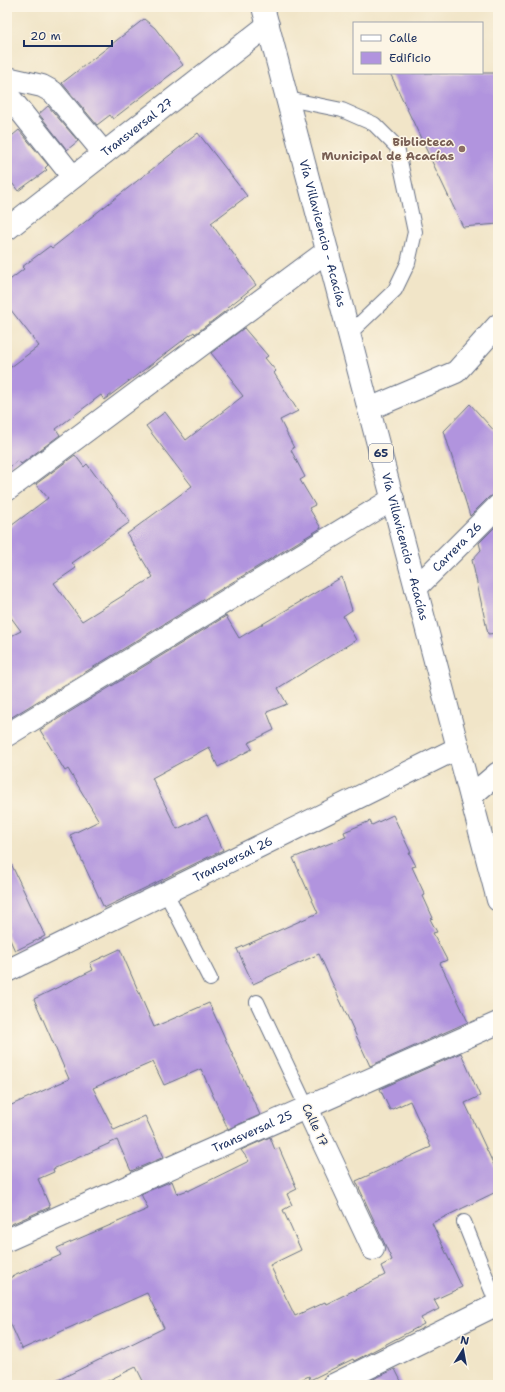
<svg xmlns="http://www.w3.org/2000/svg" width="505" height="1392" viewBox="0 0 505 1392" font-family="'Shantell Sans',sans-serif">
<rect width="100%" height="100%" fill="#fcf5e5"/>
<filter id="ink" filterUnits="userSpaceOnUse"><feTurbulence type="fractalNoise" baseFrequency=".025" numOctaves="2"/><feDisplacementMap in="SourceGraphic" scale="8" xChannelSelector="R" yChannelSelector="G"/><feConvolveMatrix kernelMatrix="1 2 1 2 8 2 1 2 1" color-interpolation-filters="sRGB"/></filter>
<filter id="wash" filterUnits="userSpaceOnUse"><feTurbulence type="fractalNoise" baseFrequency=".012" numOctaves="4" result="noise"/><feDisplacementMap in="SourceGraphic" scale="16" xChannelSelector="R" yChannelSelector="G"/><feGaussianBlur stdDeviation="0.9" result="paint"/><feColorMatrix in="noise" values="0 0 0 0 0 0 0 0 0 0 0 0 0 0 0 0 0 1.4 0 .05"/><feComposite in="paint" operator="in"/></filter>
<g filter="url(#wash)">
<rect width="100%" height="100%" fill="#f1e5c8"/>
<g id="blocks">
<path fill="#b194de" d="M144,19L155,28L183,65L113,119L110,115L97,125L62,83Z
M390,73H498V224L463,227Z
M48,106L78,141L67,150L39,114Z
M19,130L48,165L45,168L47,170L18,191L7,176V140Z
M198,133L247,196L211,223L256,285L227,308L228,309L195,334L194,332L104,400L101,395L56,429L60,435L21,464L18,460L7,469V370L39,346L7,305V282L24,269L22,267L50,246L52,248Z
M244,328L268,356L265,358L276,371L274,373L298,411L280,420L294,448L291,450L305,477L300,480L315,505L309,508L321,528L7,720V638L21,631L7,612V529L48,498L36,484L75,455L84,467L87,464L130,522L72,563L76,568L54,583L82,621L153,577L127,534L192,486L146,426L165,412L186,440L243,396L232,382L233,380L211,353Z
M470,404L498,435V494L489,497L470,516L444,431Z
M498,524V633L488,634L472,560L481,550L479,543Z
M342,577L352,610L343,616L356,640L278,688L287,704L267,712L274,730L248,743L252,749L218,767L209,747L152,778L177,829L207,815L223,850L104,908L70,835L99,821L68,769L65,771L40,730L226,616L239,638Z
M393,815L411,853H409L416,866L412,867L425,895L423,896L433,918L430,919L437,932L433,933L447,960L440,963L468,1022L370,1066L319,954L253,984L237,949L318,913L293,858L346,837L344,832L370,821L372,825Z
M7,855L45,936L15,951L7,933Z
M120,949L154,1027L209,1003L260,1115L228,1129L201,1069L164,1085L153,1062L93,1088L114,1130L145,1116L164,1157L131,1171L117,1140L53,1169L54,1172L38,1179L50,1207L7,1226V1107L69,1079L34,999L93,970L90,963Z
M461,1053L480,1096L465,1103L498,1174V1191L432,1223L462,1287L434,1300L439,1309L421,1318L424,1324L354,1361L353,1359L310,1380L309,1376L289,1385H145L136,1367L99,1385H48L164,1328L147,1293L22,1349L7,1316V1279L61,1255L57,1248L148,1209L141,1194L172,1181L177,1194L188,1190V1191L249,1161L241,1150L270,1137L275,1150L279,1148L297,1189L287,1194L292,1205L283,1210L301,1250L270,1265L295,1316L325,1302L326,1304L385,1275L381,1266L392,1260L356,1181L431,1147L410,1101L390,1110L380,1089Z
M395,1369L403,1385H366L365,1383Z"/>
</g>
</g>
<g filter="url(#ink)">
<use href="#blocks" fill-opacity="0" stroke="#666f83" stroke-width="1"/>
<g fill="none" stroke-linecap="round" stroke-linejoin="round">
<defs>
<path id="service" d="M288,99L342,110L374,124L397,147L415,232L408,263L395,290L349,334
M166,893L210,979
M257,1002L307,1108
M464,1222L497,1304"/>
<g id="minor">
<path d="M7,78L42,86L53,92L104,153"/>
<path d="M7,94L73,177"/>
<path id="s1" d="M7,229L268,25"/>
<path d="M369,409L456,372L498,325"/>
<path d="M7,490L327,251"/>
<path id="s2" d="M416,588L498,506"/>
<path d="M7,735L393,499"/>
<path d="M471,796L498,773"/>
<path id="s3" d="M7,971L458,748"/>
<path d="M307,1108L373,1249"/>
<path id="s4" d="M7,1240L498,1023"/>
<path d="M333,1385L498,1304"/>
</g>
<g id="primary">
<path id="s5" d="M263,7L498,900"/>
</g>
</defs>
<use href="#service" stroke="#666f83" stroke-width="16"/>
<use href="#minor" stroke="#666f83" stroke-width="24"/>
<use href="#primary" stroke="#666f83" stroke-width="24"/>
<use href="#service" stroke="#fff" stroke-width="14"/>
<use href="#minor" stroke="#fff" stroke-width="22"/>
<use href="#primary" stroke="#fff" stroke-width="22"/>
</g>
</g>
<circle fill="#8d6e63" stroke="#fcf5e5" stroke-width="1.5" cx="462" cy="149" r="4"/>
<g text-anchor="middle" stroke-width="3" stroke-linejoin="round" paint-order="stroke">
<rect fill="#fcf5e5" stroke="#5e6a86" stroke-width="1" x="369" y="444" width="24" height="18" rx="3"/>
<g font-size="11" font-weight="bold" fill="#1b2f5e">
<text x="381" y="457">65</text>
</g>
<g font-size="12" fill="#1b2f5e" stroke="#fcf5e5">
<text dy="4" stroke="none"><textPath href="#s1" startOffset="165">Transversal 27</textPath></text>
<text dy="4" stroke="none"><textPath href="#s5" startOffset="234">Vía Villavicencio - Acacías</textPath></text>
<text dy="4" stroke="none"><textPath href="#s5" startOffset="558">Vía Villavicencio - Acacías</textPath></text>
<text dy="4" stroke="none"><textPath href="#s2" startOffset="58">Carrera 26</textPath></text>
<text dy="4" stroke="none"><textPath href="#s3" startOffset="252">Transversal 26</textPath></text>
<text transform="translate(315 1125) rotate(65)" y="4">Calle 17</text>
<text dy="4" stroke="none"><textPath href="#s4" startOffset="268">Transversal 25</textPath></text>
</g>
<g font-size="12" font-weight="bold" fill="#785e54" stroke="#fcf5e5" text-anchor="end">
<text x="454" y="146">Biblioteca<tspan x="454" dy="14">Municipal de Acacías</tspan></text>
</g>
</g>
<rect width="505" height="1392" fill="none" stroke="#fcf5e5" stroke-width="24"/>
<rect x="353" y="22" width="130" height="52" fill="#fcf5e5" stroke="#a2a6af"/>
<rect x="361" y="35" width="20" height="6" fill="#ffffff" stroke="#a2a6af"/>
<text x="389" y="42" font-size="12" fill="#1b2f5e">Calle</text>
<rect x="361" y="52" width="20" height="12" fill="#b194de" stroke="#a2a6af"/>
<text x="389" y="62" font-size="12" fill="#1b2f5e">Edificio</text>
<g transform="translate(463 1350) rotate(11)" stroke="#fcf5e5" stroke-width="3" paint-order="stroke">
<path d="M0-3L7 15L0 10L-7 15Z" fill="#1b2f5e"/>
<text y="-6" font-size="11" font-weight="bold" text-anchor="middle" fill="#1b2f5e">N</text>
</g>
<path d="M24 40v6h88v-6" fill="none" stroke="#1b2f5e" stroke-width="2"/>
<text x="30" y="40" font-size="12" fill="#1b2f5e" stroke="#fcf5e5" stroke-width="3" paint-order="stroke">20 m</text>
</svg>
